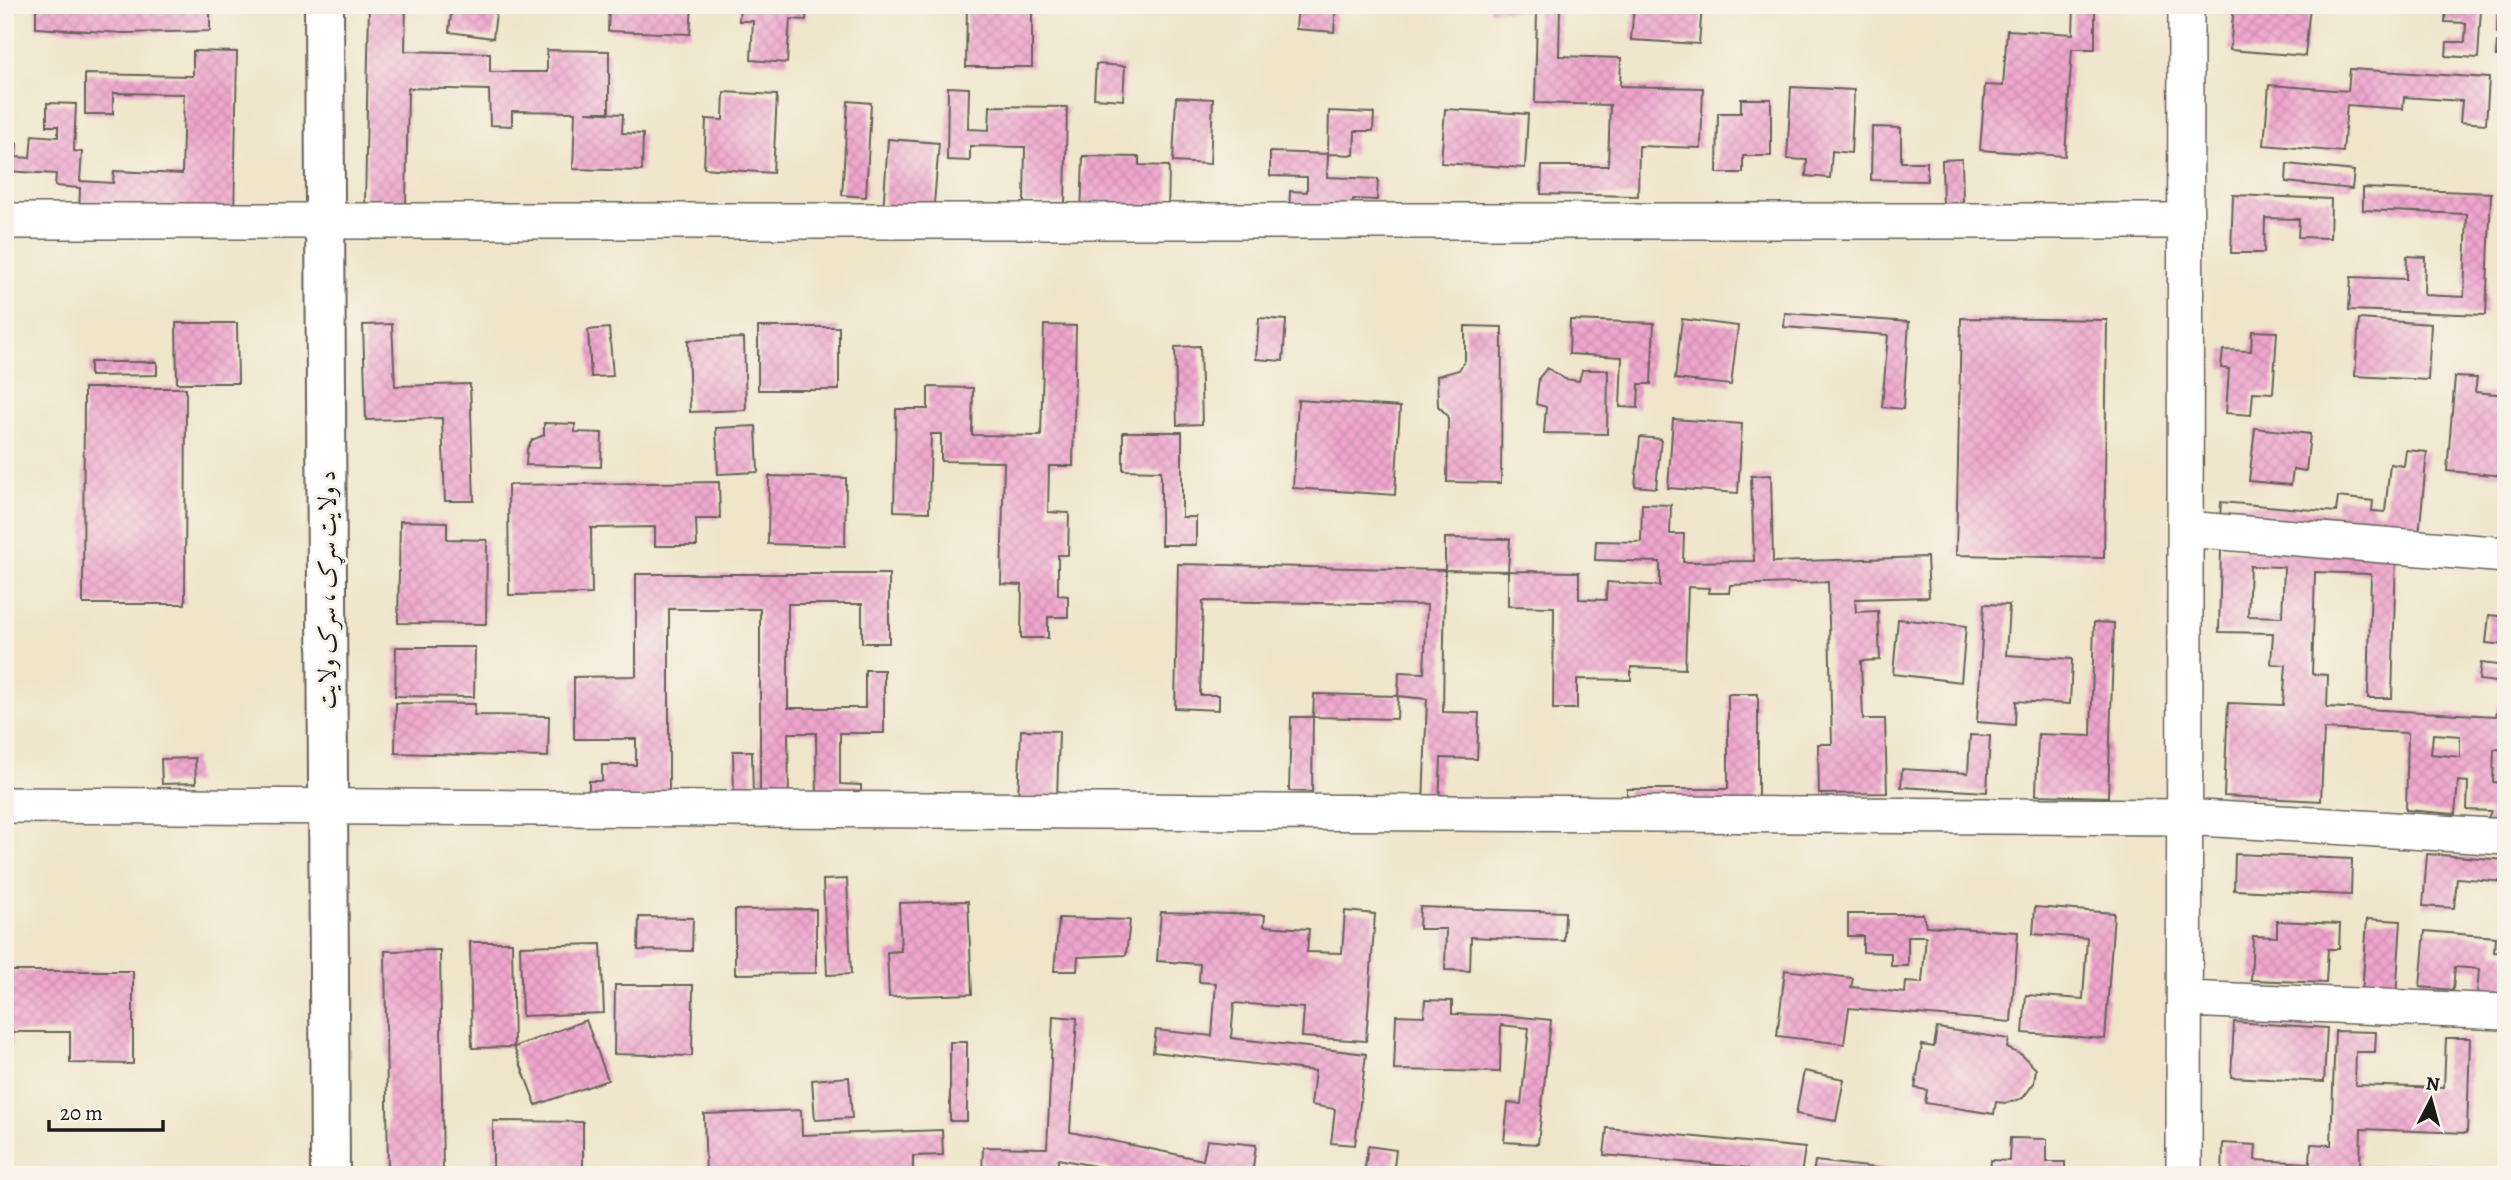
<svg xmlns="http://www.w3.org/2000/svg" width="2511" height="1180" viewBox="0 0 2511 1180" font-family="Alegreya,Amiri,serif">
<defs>
<pattern id="building-cross-hatch" width="8" height="8" patternUnits="userSpaceOnUse" patternTransform="scale(1.75)"><rect width="8" height="8" fill="#efa5cd"/><path d="M0 0l8 8M0 8l8-8" fill="none" stroke="#cc8daf"/></pattern>
</defs>
<rect width="100%" height="100%" fill="#f7f3e8"/>
<filter id="ink" filterUnits="userSpaceOnUse"><feTurbulence type="fractalNoise" baseFrequency=".0143" numOctaves="2"/><feDisplacementMap in="SourceGraphic" scale="14" xChannelSelector="R" yChannelSelector="G"/><feConvolveMatrix kernelMatrix="1 2 1 2 8 2 1 2 1" color-interpolation-filters="sRGB"/></filter>
<filter id="wash" filterUnits="userSpaceOnUse"><feTurbulence type="fractalNoise" baseFrequency=".00686" numOctaves="4" result="noise"/><feDisplacementMap in="SourceGraphic" scale="28" xChannelSelector="R" yChannelSelector="G"/><feGaussianBlur stdDeviation="1.57" result="paint"/><feColorMatrix in="noise" values="0 0 0 0 0 0 0 0 0 0 0 0 0 0 0 0 0 1.4 0 .05"/><feComposite in="paint" operator="in"/></filter>
<g filter="url(#wash)">
<rect width="100%" height="100%" fill="#f0e5cb"/>
<g id="blocks">
<path fill="url(#building-cross-hatch)" fill-rule="evenodd" d="M5,5H10V18H5Z
M36,5H210V31L124,33L36,28Z
M369,5H406L405,51L490,53V72H547V50L609,51V112H586L623,114L622,133L643,134L642,171L573,169L575,112L512,111V126L490,125L489,90L408,88L406,206L365,205Z
M452,5H497L493,38L449,32Z
M609,5H692L690,34L608,31Z
M740,5L807,6L806,20L790,19L787,63L751,60L753,21H739Z
M967,5H1032V67H966Z
M1298,5H1336L1334,32L1296,29Z
M1489,5H1560L1559,56L1621,58L1620,86L1703,88L1701,148L1639,146L1638,196L1541,194L1542,166H1608L1610,105L1535,103L1537,11L1489,10Z
M1634,5H1702L1699,44L1631,40Z
M2074,5H2095V49H2072L2065,156L1980,150L1985,85L2003,86L2007,30L2073,34Z
M2234,5H2310L2305,56L2230,50Z
M2498,5H2506V34L2497,33Z
M2446,7L2481,9L2478,58L2446,56L2447,42H2465L2466,23L2445,22Z
M2497,42L2506,43V56H2496Z
M193,51L237,52L234,221L79,215L80,188L55,186L56,174L5,171V143L17,144L16,157L30,158L32,135L58,137V126H47V103L76,104L74,151L82,152L80,181L113,183L114,171L182,174L184,94L113,93V114H85V74L193,76Z
M1096,64L1125,66L1123,100L1094,98Z
M2350,69L2489,78L2486,124L2460,122L2462,101L2404,97L2403,109L2347,105L2343,152L2264,145L2269,85L2348,91Z
M948,87L969,88L968,129L989,130L990,106L1067,107L1065,204L1024,203L1025,147L970,146V161L947,160Z
M1791,87L1854,90L1851,153L1832,151L1830,178L1806,176L1807,160L1787,159Z
M724,92L777,95L773,173L704,168L706,119L723,120Z
M1176,97L1213,99L1210,164L1173,162Z
M1741,99H1771V156H1743V173H1717L1718,113H1741Z
M848,101L871,103L866,197L842,195Z
M1445,109L1528,114L1525,168L1441,163Z
M1329,111L1374,113L1373,131H1355L1354,155L1328,154Z
M1872,127L1901,128V162H1927V181L1871,180Z
M888,139L939,143L933,216L883,213Z
M1270,152L1328,154L1327,177L1378,179L1377,200L1353,199L1352,220L1289,217L1290,191L1307,192V177L1270,176Z
M1083,156L1139,157V165L1169,166L1168,219L1081,217Z
M1962,159L1963,207H1943L1942,160Z
M2287,164L2354,171L2352,189L2286,182Z
M2363,188L2491,193L2486,315L2349,310L2351,277L2406,279L2407,256L2425,257L2424,295L2464,297L2467,214L2363,210Z
M2233,195L2331,199L2330,238L2298,237L2299,219L2265,218L2264,253H2231Z
M1785,313L1909,322L1903,409L1882,407L1888,335L1784,327Z
M1259,318L1286,320L1283,361L1256,359Z
M1961,318L2107,320L2104,558L1956,555Z
M1682,319L1738,326L1731,385L1675,379Z
M2359,319L2431,324L2428,380L2355,376Z
M1570,320L1654,323L1651,384H1639L1638,408L1620,407L1622,357L1569,354Z
M176,323H237L238,383H177Z
M392,324L395,386L470,384L474,501H445L442,418L366,420L363,325Z
M1044,325L1076,326L1073,466H1049L1048,512L1069,513L1068,555H1058V595L1068,596V617H1048V638H1021L1022,585L1001,584L1004,462L941,461V434H931L929,512L894,511L896,409H928V387L973,388L972,435L1041,436Z
M1465,326L1502,327L1501,483L1447,482L1448,416L1438,406L1437,376L1459,370L1465,360Z
M758,327H839V390H758Z
M609,328L613,376L591,377L588,330Z
M2252,331L2277,332L2273,393L2253,392L2251,415L2226,413L2229,369L2221,368L2223,350L2251,351Z
M744,338L746,410L690,412L688,340Z
M1200,346L1202,424L1177,425L1175,347Z
M90,362H157V375L90,376Z
M1547,368L1565,379L1579,381L1582,370H1608L1607,434L1544,433L1546,407L1536,404L1539,378Z
M2455,377L2477,378L2475,392L2506,395V476L2447,471Z
M84,388H186L185,604H83Z
M1298,400L1400,407L1395,495L1293,488Z
M1673,419L1742,424L1738,493L1668,488Z
M544,423L575,424V432L602,433L601,467L526,465L527,449L532,440L544,435Z
M756,426L758,472L718,474L716,428Z
M2255,428L2310,434L2306,471L2293,469L2291,485L2249,481Z
M1123,432H1182V517H1196V545H1161V471L1123,470Z
M1640,437L1661,439L1656,488L1635,486Z
M2406,450L2427,452L2419,536L2220,517L2221,502L2336,512L2338,497L2373,501L2372,511L2385,512L2390,464L2404,466Z
M1771,475L1773,562L1927,557L1929,597L1855,599L1856,612L1878,611L1880,660L1861,661L1863,719H1885L1887,793L1819,794L1818,744H1832L1828,582L1730,585L1729,593H1708L1709,588L1688,587L1685,669L1631,667V680L1577,679V709H1553L1554,607L1508,606V571L1579,572V599L1606,600L1607,582L1660,586V562L1595,560L1596,541L1641,542L1642,504L1671,505L1670,534H1684L1683,562L1754,561L1751,476Z
M769,476L846,478L845,546L768,544Z
M719,482L720,519H696L697,546H655V527L591,528L592,594L509,595L508,485Z
M400,521L447,522V539L487,540L486,624L398,623Z
M1445,538L1510,539L1508,571L1445,570Z
M2221,549L2396,554L2392,698H2368L2371,574L2315,572L2312,674L2328,675L2327,707L2496,716L2504,683L2479,680L2481,663L2506,666V750L2494,749L2493,782L2506,784V832L2484,828L2491,811L2467,810L2468,782L2458,781L2455,814L2406,810L2408,733L2324,729L2321,801L2224,796L2228,703L2283,705L2286,665L2271,664L2273,633L2219,632ZM2250,566L2284,567L2282,617L2248,616ZM2433,734L2460,736V757L2431,754Z
M1178,564L1445,570L1443,712L1479,713L1477,759L1441,758L1439,806L1423,805L1427,699L1398,696L1399,672L1424,673L1427,605L1203,601L1200,695H1219V710L1175,708Z
M636,574H889V643H862V604H788V708H865V670H884V733H840V784L861,785V802L817,801L816,733H788L789,799H760V609H669V798H589V781H602V765H636V739H574V677L636,676Z
M1984,604L2009,605L2006,655L2072,659L2070,704L2016,701L2015,725L1977,722Z
M2489,615L2506,617V645L2486,643Z
M1898,619L1966,626L1961,682L1893,674Z
M2094,622L2114,623L2108,797L2036,795L2038,734L2091,736Z
M396,647H475L474,697L395,696Z
M1314,694L1398,696L1397,719L1313,717Z
M1728,694H1758V813L1627,812V789H1728Z
M396,703L475,704L474,715L549,716L548,757L395,753Z
M1291,717H1313L1312,792L1289,791Z
M1021,730L1059,731L1057,801L1018,799Z
M1970,735L1990,736L1987,792L1901,787L1902,769L1968,773Z
M733,751H752L753,799L734,800Z
M195,758L196,783L162,784L161,759Z
M2235,854L2352,859L2351,895L2234,890Z
M2427,854L2506,860V882L2457,878L2454,908L2423,906Z
M847,879L851,974L827,975L823,880Z
M968,901L972,994L889,997L887,952L901,951L899,903Z
M1420,907L1565,912L1564,941L1471,937L1470,971L1445,970L1446,929H1419Z
M2035,907L2114,913L2105,1039L2023,1033L2026,995L2083,999L2087,938L2033,934Z
M816,909V973L735,974V910Z
M1345,911L1375,914L1366,1041L1302,1037L1304,1008L1234,1003L1231,1038L1366,1054L1355,1145L1331,1143L1335,1109L1311,1105L1315,1071L1153,1052L1156,1030L1212,1036L1216,983L1199,982L1200,964L1157,961L1161,912L1265,915L1264,926L1309,929L1307,952L1342,953Z
M1848,914H1923L1926,926L2018,932L2011,1022L1849,1008L1844,1044L1777,1036L1785,970L1853,978L1851,987L1905,993L1906,982L1922,983L1926,936H1908V966H1891V953L1863,952V936H1848Z
M639,917L693,918L692,951L638,950Z
M1059,918L1130,920L1126,955L1078,957L1077,971H1054Z
M2367,919L2401,921L2396,998L2362,995Z
M2277,921L2340,924L2339,949H2328L2326,983L2251,980L2253,936L2277,937Z
M2425,931L2495,937L2494,952L2506,953V996L2477,994L2479,969L2455,967L2453,990L2420,987Z
M470,942H512L514,1047L472,1048Z
M601,944L604,1013L522,1016L520,946Z
M440,950L443,1175H388L385,951Z
M5,971H133V1064L70,1063V1032H12V1046H5Z
M615,985H693L692,1056L614,1054Z
M1425,1000L1452,1001V1014L1502,1015L1551,1020L1538,1144L1504,1142L1508,1103L1521,1104L1529,1028L1501,1025L1500,1072L1394,1070L1396,1015L1424,1016Z
M1053,1016L1077,1018L1070,1132L1203,1160L1207,1140L1256,1145L1252,1175H1142L1058,1159V1175H982L983,1147L1047,1148Z
M586,1020L608,1080L536,1105L514,1047Z
M2234,1022L2327,1028L2324,1082L2231,1077Z
M1937,1028L2009,1039L2007,1048L2022,1055L2036,1069L2034,1083L2023,1098L2007,1103L1996,1102L1994,1114L1925,1103L1927,1090L1915,1088L1922,1045L1934,1047Z
M2335,1031L2376,1032L2375,1052H2356L2355,1085L2444,1088L2446,1038H2470L2467,1133L2361,1129L2360,1166L2468,1170L2467,1175H2222L2223,1143L2256,1145L2255,1160L2310,1163L2311,1144L2331,1145Z
M950,1042H967V1121H950Z
M1804,1071L1844,1079L1836,1121L1796,1114Z
M849,1077L852,1118L815,1120L812,1080Z
M2504,1105H2506V1125H2502Z
M801,1110L802,1135L942,1130L943,1155L913,1156V1175H706L704,1114Z
M493,1121L583,1122V1175H493Z
M1607,1128L1805,1148L1801,1175H1747L1748,1168L1604,1155Z
M2010,1138L2047,1139V1162H2065V1175H1990L1991,1160L2009,1161Z
M1368,1146L1396,1150L1393,1175H1364Z
M1815,1161L1903,1171L1915,1175H1813Z
M1326,1170L1345,1174V1175H1326Z"/>
</g>
</g>
<g filter="url(#ink)">
<use href="#blocks" fill-opacity="0" stroke="#666259" stroke-width="2"/>
<g fill="none" stroke-linecap="round" stroke-linejoin="round">
<defs>
<path id="street" d="M5,221H2185
M2185,529L2506,555
M5,805L2185,817L2506,837
M2185,999L2506,1012
M2184,1175L2186,5"/>
<path id="secondary" d="M324,5L330,1175"/>
</defs>
<use href="#street" stroke="#666259" stroke-width="38"/>
<use href="#secondary" stroke="#666259" stroke-width="42"/>
<use href="#street" stroke="#fff" stroke-width="35"/>
<use href="#secondary" stroke="#fff" stroke-width="38"/>
</g>
</g>
<g text-anchor="middle" stroke-width="6" stroke-linejoin="round" paint-order="stroke">
<g font-size="24" fill="#1c1c1c" stroke="#f7f3e8">
<text transform="translate(327 590) rotate(-90)" y="8">د ولایت سړک ، سرک ولایت</text>
</g>
</g>
<rect width="2511" height="1180" fill="none" stroke="#f7f3e8" stroke-width="28"/>
<g transform="translate(2431 1100) rotate(6)" stroke="#f7f3e8" stroke-width="5" paint-order="stroke">
<path d="M0-5L12 26L0 18L-12 26Z" fill="#1c1c1c"/>
<text y="-10" font-size="19" font-weight="bold" text-anchor="middle" fill="#1c1c1c">N</text>
</g>
<path d="M49 1120v10h114v-10" fill="none" stroke="#1c1c1c" stroke-width="3.5"/>
<text x="60" y="1120" font-size="21" fill="#1c1c1c" stroke="#f7f3e8" stroke-width="5" paint-order="stroke">20 m</text>
</svg>
